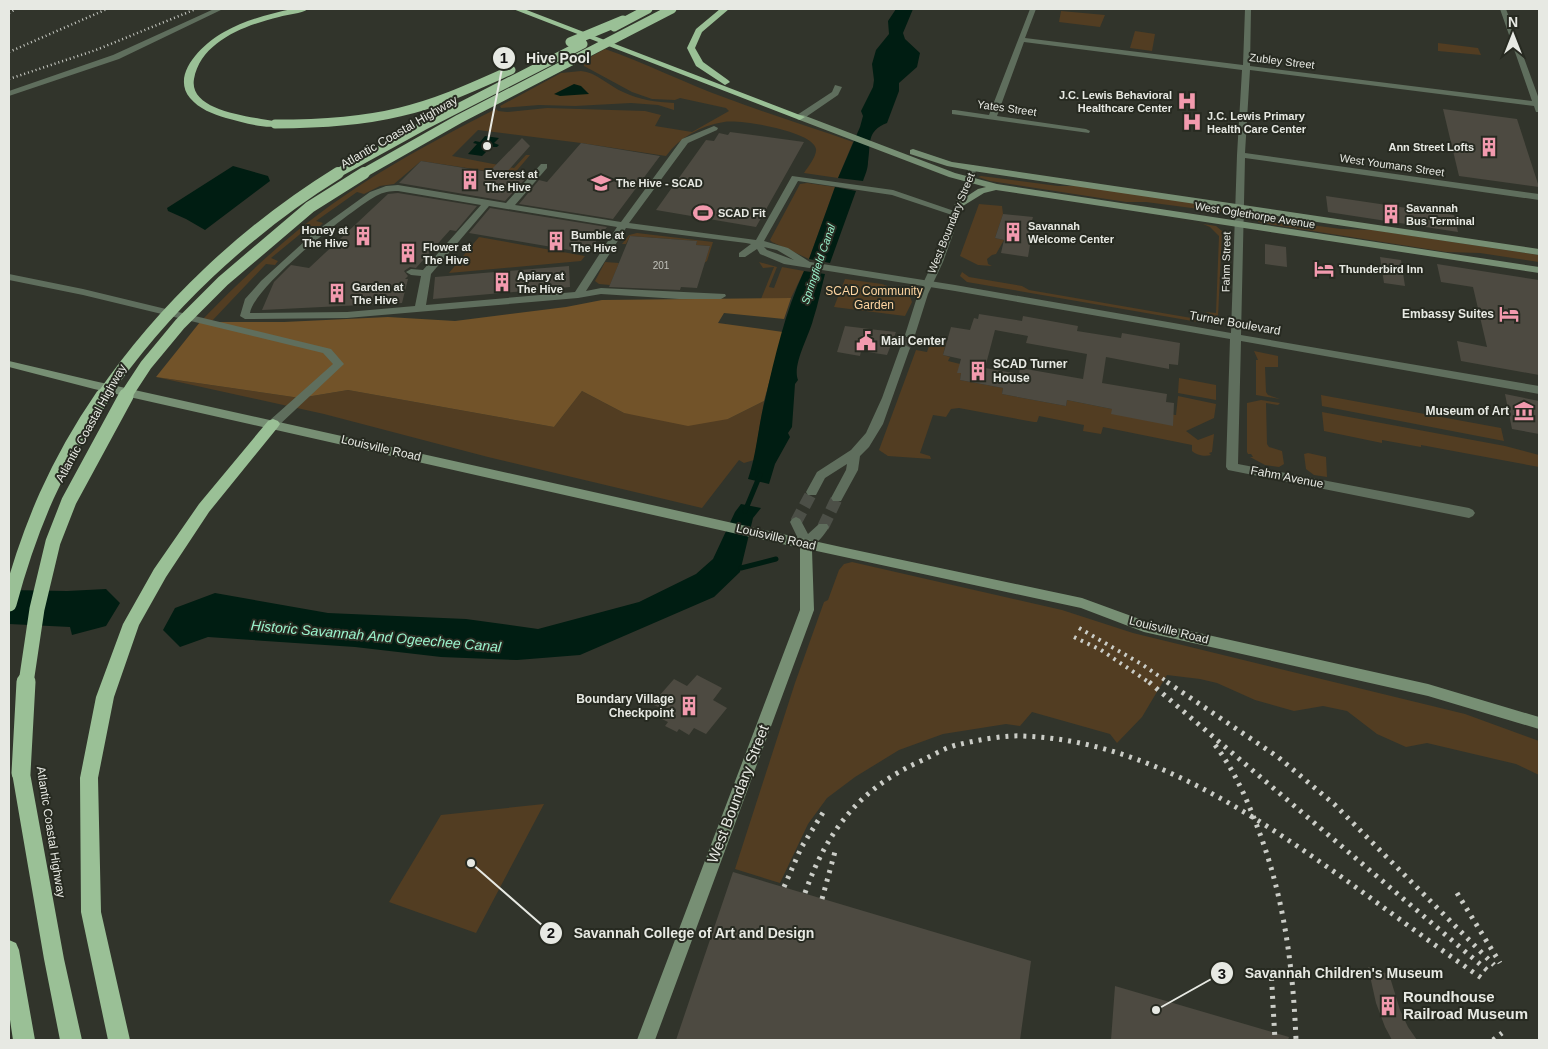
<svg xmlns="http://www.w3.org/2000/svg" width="1548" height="1049" viewBox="0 0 1548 1049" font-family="Helvetica,sans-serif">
<rect width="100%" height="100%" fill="#31342b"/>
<path fill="#523d22" d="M1061,11L1105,15L1100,27L1059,22Z
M1135,31L1155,34L1152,51L1130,48Z
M1438,43L1478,48L1481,55L1438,51Z
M605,49C646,63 684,83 726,98C768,114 811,127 853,142L838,178L804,173C808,167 817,156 816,149C813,131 740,119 724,122C700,126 680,137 666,156L581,143L478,130L452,156L514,168L526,155H530L513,175L421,161L394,184L380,186L364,194L357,192L316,221L323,223L320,226H310L271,258L278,261L275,265L266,264L211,322H200C231,290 263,259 297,231C357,182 427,144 496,109L498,111L507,112L547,108L645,111L661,115L655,126L692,132L729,111L726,108L680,98L675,100L652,99L632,92L584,66L583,61Z
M581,71C596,72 609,86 623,92C640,100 656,102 674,103V110L658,105L631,103L575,106L539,105L501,108L500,106L561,73Z
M981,176L1058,186H1080L1212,205L1221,209L1222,212L1146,202H1126L990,181L978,177Z
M807,183L835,187L809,259L772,242L770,240L800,184Z
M979,204L1002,206L1003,214L995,238L1004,240L996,254L992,255L987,259L988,264L992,266L978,265L960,256Z
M1141,214L1216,226L1222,231L1218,317L1205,312L1216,313L1219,236L1210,227L1203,224Z
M1258,218L1341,229L1373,230L1539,255V262L1480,253L1446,252L1269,224L1258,222Z
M637,233L713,242L707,261L704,263L710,246L696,245L697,241L630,236L626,244H622L629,235Z
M479,237L585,256L581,261L449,273Z
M605,262L619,263L610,285L599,284L595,281Z
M759,262L777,267L769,287L774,288L782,267L804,271L791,298L761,299L774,267L763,268Z
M962,272L969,277L1022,286L1029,290L1203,320L1208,317L1216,322L1204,323L967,282L960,276Z
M845,279L882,284L909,294L912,302L905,316L834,307Z
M941,342L946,343L943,355L950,357L948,361L960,364L958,373H961L960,380L1003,388L1002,394L1066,406L1067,400L1112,409L1176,415L1178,396L1216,404L1214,418L1186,431L1198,440L1214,434L1212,452L1209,453L1211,455C1205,457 1196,455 1192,451V445L1103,427L1101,434L1083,431L1084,425L1039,416L1037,422H1034L959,408L951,409L946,417L933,415L920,453L930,456L931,459L888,456L879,450L916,350L927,352L929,346L940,347Z
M1254,351L1278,356V367H1265L1266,392L1268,395L1280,399L1256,395V360H1258Z
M156,377L300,398L348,390L554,427L582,391L624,413L728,419L764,401L754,460L744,463L739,460L702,508L488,457L324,414Z
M1179,378L1216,385V400L1178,393Z
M1321,395L1501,428L1504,441L1322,406Z
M1261,400L1280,403L1278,405L1266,403L1267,444L1269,447L1282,451L1284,464L1279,467L1265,465L1250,457H1253L1251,454H1248L1247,452V403Z
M1322,412L1505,446L1539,455V467L1421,445V447L1382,440V443L1324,431Z
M1308,453L1326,457L1327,477L1314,475L1306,469L1304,454Z
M852,562L1062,610L1133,633L1465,714L1539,741V775L1516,764L1427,743L1406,747L1377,734L1347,711L1323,706L1294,711L1255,700L1217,683L1200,679L1167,675L1142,717L1117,743L1110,734L1032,712L1020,726L1006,724L943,734L899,750L855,777L827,798L808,824L780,883L735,869L795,683L824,602L828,600L839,570L844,564Z
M544,804L476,933L389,902L441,815Z"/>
<path fill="#725329" d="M791,298L784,319L724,313L718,323L783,332L764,401L728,419L688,426L624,413L582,391L554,427L348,390L300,398L156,377L200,322H284L388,317L455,321L566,307L602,300Z"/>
<path fill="#001d12" d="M896,9H913L903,33L905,39L920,53L917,67L899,83V91L887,123C866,131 871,144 868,162C868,169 865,175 863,181L838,178L860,127L863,116L861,111L873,87L874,80L872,64L876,50L889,34L888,21Z
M574,84L581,86L589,94L560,96L554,94Z
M485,136L499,138L494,143L499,145L497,147H491L482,156L468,154L477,144L473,143L475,141L480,142Z
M233,166L268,176L270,181L205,230L186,219L168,211L167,208Z
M835,187L856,191L830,263L809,259Z
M804,271L825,274C821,289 818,305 813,320C809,336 792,365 798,380L795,384L792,427L788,433L790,437L775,464L769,484L748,479C757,453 758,426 765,400C775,356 785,312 804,271Z
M741,504L761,508L753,518L740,572L714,597L580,655L517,660L441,657L355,647L208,637L180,647L163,630L175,608L215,593L328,613L466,619L538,629L639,602L696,574L713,559L735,512Z
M106,589L120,603L106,626L72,635L70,627L9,624V590L67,591Z"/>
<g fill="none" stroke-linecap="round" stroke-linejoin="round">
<path stroke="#001d12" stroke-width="4" d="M811,279L820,256"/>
<path stroke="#001d12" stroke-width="5" d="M745,511L760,475
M741,568L776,559"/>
</g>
<path fill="#4d4a41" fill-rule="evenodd" d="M1443,109L1517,119L1539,187L1459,176Z
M730,132L804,142L756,227L656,210L706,140L714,141L719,133L728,135Z
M522,138L530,146L506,173L527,177L505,201L399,183L421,161L489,172Z
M581,143L660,156L613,219L519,204L539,180L547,182Z
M398,193L477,206L456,231L450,230L416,268L410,267L404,271L408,276L405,279H408L402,303L262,310L274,282L291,265L309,268L388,194Z
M1326,196L1454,215L1458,232L1328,212Z
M490,208L607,227L587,253L469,233Z
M1003,214L1033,217L1027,238L1031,239L1028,257L1001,253L1004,240L995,238Z
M630,236L697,241L696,245L710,246L697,288L681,287L680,290L609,287Z
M1265,244L1286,247L1287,267L1265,264Z
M1380,257L1401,260L1405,286L1384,283Z
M1437,264L1539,280V375L1461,361L1457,341L1487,347L1473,287L1441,282Z
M569,266L570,287L433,299L435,277Z
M979,314L1022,321L1023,316L1078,326L1077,331L1121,338L1122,333L1180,343L1178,365L1169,364V369L1106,357L1102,383L1167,394L1166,402L1174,403L1173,426L1111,414L1112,409L1067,400L1066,406L1002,394L1003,388L960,380L961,373H957L961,359L943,355L951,327L970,330L974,318L978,319ZM995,330L1028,336L1026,343L1087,354L1083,379L1020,368L1019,374L985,368Z
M845,326L878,330L896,332L887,355L861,351L860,356L837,352Z
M1505,394L1539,401V434L1512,429Z
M697,675L722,688L713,700L727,708L706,734L694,728L689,735L679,729L677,732L665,726L668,722L658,717L664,710L652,704L674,679L687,686Z
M733,872L1031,961L1020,1040H676Z
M1368,967L1389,974L1400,1010L1408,1027L1417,1040H1392L1385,1027L1376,1003Z
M1115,986L1289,1037L1288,1040H1111Z"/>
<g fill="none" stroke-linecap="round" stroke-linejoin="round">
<path stroke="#4c4f47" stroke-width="10" stroke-dasharray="10 5" stroke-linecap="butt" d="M905,348L910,335"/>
<path stroke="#4c4f47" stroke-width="12" stroke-dasharray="12 6" stroke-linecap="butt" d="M796,522L812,492
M823,527L837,498"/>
<path fill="#5f6e5d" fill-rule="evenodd" d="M214,9H223L119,59L9,96V91L113,55Z
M1030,9H1036L1025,38L1243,65L1245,9H1251L1250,66L1532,101L1500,9H1506L1539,99V112H1536L1534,106L1250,70L1245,153L1539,194V200L1245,158L1241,335L1539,386V394L1241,341L1238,464L1469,508L1473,510L1475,513L1473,516L1469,518L1228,470L1226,467L1230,339L955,291L784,264L760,254L757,249L745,257H739V253L751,244L746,243L626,228L586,291L601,288L725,294L726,296L721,299H679L601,294L578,298L347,318L245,319L240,316L245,299L261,281L316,231L370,192L386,186L398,185L506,203L541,164H547V168L515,205L621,222L682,139L714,126L718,128L717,130L688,143L629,223L756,240L792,176L893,190L960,213L958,215H952L892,195L798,181L764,241L788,248L810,262L955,285L1231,333L1237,155L1242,70L1024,42L997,116L1086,129L1090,131L1089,133L952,114V110H955L989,115ZM398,191L481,205L423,270L411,269L406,272L411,275L421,276L415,306L347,312L250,313C254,286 350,211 376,196C383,192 390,191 398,191ZM489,206L617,227L575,292L426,305L431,274ZM764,247L777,250L794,260L767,250Z
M835,85L842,87L838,95L803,119H797V115L832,92Z
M9,274L83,289L331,349L344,364L277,427H269L267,424L269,421L333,364L323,353L83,295L9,280Z"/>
<path fill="#5f6e5d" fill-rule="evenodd" d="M973,165L977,168L943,262L928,294L915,335L914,337H906L905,335L918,294L933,262L969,168Z
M905,345L910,348L883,424L869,447L860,456L858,470L841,501H833L831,498L846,470L847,464L825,478L816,495H808L806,492L817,472L851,450L866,433L882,398L900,348Z
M796,517L800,519L808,534L819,524H827L829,527C824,536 812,551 802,547L790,522L792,519Z"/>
<path fill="#778f74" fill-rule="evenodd" d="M797,115H803L955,173L997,184L1539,267V273L996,190L984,193L958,209L954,206L955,204L978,189L986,187L949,177L797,119Z
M913,149L952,162L973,165L1539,249V255L973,171L947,166L910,154V150Z
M9,361L94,381L841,547L1082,598L1145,621L1428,684L1539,717V729L1428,696L1144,632L1081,608L812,550L814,610L655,1040H637L800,610V548L94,389L9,367Z"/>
<path fill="#9ac096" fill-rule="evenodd" d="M292,9H308C301,14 288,14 279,17C246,25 201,41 194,79C188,113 257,117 278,122V126C264,129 241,122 226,118C213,114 199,109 190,98C170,74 204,43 224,32C245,20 269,14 292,9Z
M513,9H524L805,117L800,120L797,119Z
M720,9H729L702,32L695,48L703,62L728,80L730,82L725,85L696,66L687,48L696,29Z
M273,419L278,421L280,424L278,427L209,512L166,577L139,625L114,697L98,778L101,912L130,1040H108L81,912L80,778L96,697L123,624L154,569L199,504L268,421Z
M21,765L27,767L30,773L64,959L82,1040H60L44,959L12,773L15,767Z
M9,940L16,943L19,950L35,1040H13L9,1013Z"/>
<path stroke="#cbcdc7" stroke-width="2.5" stroke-dasharray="1 3" stroke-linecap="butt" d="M9,13L16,9
M9,52L107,9
M9,79L96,50L196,9"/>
<path stroke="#cbcdc7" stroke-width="4" stroke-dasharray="2.5 5" stroke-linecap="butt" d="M1079,628L1143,665L1169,683
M1074,637L1101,650L1150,683"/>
<path stroke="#cbcdc7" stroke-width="5" stroke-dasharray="3 6" stroke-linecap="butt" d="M1149,682L1488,971
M1167,682L1278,757L1334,804L1494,965
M1215,745C1234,770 1246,797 1257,826C1284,896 1293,966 1296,1040
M784,887L801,848L824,811
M805,893C827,830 861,787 923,760C935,754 948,746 961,744C978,740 1005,735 1022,736C1145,740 1253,814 1350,883C1394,915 1438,948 1483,979
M1457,893L1500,963
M822,899L836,848
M1271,969L1275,1040
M1493,1040L1502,1033"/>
<path stroke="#9ac096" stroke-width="9" d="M614,27L648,9
M570,42L623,20
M275,124C317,124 359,122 400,112C439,103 475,86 511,70
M336,174L423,126L583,44
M362,174L459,119L672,9"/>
<path stroke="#9ac096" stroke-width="12" d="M102,397C163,308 246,230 338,173
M125,397L146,365L180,324L223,281L310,207L364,173"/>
<path stroke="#9ac096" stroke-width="15" d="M9,604C30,526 57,463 103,396
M26,683L37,609L53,542L69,501L126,396"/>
<path stroke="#9ac096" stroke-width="19" d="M21,773L26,682"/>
</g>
<defs>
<symbol id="hospital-bare" viewBox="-9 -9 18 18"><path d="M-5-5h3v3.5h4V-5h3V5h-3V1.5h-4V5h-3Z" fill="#f29aae" stroke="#272a21" stroke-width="2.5" paint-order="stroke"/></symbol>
<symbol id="building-bare" viewBox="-9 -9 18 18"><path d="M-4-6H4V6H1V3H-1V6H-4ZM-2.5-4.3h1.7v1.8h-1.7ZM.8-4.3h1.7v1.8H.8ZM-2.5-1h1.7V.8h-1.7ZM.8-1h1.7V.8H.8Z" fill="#f29aae" stroke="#272a21" stroke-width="2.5" paint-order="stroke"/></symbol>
<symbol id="university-bare" viewBox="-9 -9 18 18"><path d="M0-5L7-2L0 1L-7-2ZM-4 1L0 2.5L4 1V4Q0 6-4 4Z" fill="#f29aae" stroke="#272a21" stroke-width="2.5" paint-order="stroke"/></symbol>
<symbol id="stadium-bare" viewBox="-9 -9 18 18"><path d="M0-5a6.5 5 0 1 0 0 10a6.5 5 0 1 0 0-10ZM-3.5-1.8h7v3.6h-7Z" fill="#f29aae" stroke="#272a21" stroke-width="2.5" paint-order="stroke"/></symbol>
<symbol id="hotel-bare" viewBox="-9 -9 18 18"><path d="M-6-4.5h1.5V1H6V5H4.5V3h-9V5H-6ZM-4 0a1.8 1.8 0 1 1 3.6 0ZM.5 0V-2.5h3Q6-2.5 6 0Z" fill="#f29aae" stroke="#272a21" stroke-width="2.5" paint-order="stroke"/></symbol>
<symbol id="civic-bare" viewBox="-9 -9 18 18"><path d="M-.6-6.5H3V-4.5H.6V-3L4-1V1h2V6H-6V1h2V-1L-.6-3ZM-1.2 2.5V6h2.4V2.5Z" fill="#f29aae" stroke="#272a21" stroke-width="2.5" paint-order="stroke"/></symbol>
<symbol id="museum-bare" viewBox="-9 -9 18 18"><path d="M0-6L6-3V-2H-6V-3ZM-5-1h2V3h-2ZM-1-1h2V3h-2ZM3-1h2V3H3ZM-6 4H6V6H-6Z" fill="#f29aae" stroke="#272a21" stroke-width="2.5" paint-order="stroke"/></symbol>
</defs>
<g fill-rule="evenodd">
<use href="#hospital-bare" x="1173" y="87" width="28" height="28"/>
<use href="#hospital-bare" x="1178" y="108" width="28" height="28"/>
<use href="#building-bare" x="1475" y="133" width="28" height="28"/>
<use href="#building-bare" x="456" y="166" width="28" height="28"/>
<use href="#university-bare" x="587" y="169" width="28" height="28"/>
<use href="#stadium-bare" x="689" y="199" width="28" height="28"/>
<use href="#building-bare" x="1377" y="200" width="28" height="28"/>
<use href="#building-bare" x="999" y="218" width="28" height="28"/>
<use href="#building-bare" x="349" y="222" width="28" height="28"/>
<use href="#building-bare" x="542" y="227" width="28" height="28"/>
<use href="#building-bare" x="394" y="239" width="28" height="28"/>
<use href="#hotel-bare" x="1310" y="255" width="28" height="28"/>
<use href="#building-bare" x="488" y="268" width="28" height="28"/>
<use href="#building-bare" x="323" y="279" width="28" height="28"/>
<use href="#hotel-bare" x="1495" y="300" width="28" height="28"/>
<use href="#civic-bare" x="852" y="327" width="28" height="28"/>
<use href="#building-bare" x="964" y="357" width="28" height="28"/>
<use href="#museum-bare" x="1510" y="397" width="28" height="28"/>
<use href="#building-bare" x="675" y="692" width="28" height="28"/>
<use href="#building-bare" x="1374" y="992" width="28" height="28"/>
</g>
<g text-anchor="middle" stroke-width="4" stroke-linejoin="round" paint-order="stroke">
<g font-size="10" fill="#c0c1ba">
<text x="661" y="269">201</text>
</g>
<g font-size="11" fill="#e7e9e3" stroke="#272a21">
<text transform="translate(1282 61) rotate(7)" y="4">Zubley Street</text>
<text transform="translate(1007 108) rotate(8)" y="4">Yates Street</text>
<text transform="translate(1392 165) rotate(8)" y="4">West Youmans Street</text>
<text transform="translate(1255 215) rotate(9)" y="4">West Oglethorpe Avenue</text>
<text transform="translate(951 223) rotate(-68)" y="4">West Boundary Street</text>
<text transform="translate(1226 262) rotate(-89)" y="4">Fahm Street</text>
</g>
<g font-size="11" font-weight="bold" fill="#e7e9e3" stroke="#272a21" text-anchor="start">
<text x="1172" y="99" text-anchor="end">J.C. Lewis Behavioral<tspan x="1172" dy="13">Healthcare Center</tspan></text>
<text x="1207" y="120">J.C. Lewis Primary<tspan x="1207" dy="13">Health Care Center</tspan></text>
<text x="1474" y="151" text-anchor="end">Ann Street Lofts</text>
<text x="485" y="178">Everest at<tspan x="485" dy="13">The Hive</tspan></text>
<text x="616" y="187">The Hive - SCAD</text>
<text x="1406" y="212">Savannah<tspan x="1406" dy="13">Bus Terminal</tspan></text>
<text x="718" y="217">SCAD Fit</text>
<text x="1028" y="230">Savannah<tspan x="1028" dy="13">Welcome Center</tspan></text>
<text x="348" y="234" text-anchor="end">Honey at<tspan x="348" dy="13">The Hive</tspan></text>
<text x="571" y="239">Bumble at<tspan x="571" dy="13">The Hive</tspan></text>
<text x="423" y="251">Flower at<tspan x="423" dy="13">The Hive</tspan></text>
<text x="1339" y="273">Thunderbird Inn</text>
<text x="517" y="280">Apiary at<tspan x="517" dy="13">The Hive</tspan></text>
<text x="352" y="291">Garden at<tspan x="352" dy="13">The Hive</tspan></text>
</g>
<g font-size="11" font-style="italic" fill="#9bf4cd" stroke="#272a21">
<text transform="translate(818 264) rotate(-71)" y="4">Springfield Canal</text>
</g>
<g font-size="12" fill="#e7e9e3" stroke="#272a21">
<text transform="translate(399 132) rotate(-30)" y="4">Atlantic Coastal Highway</text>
<text transform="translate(1235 323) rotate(10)" y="4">Turner Boulevard</text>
<text transform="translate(91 423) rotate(-61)" y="4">Atlantic Coastal Highway</text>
<text transform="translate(381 448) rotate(13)" y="4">Louisville Road</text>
<text transform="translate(1287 477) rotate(11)" y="4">Fahm Avenue</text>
<text transform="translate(776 537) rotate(13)" y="4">Louisville Road</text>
<text transform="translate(1169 630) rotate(14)" y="4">Louisville Road</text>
<text transform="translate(51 832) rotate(81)" y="4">Atlantic Coastal Highway</text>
</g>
<g font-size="12" fill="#fed5a1" stroke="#272a21">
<text x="874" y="295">SCAD Community<tspan x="874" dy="14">Garden</tspan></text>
</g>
<g font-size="12" font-weight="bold" fill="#e7e9e3" stroke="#272a21" text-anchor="end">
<text x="1494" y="318">Embassy Suites</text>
<text x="881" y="345" text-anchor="start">Mail Center</text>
<text x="993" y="368" text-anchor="start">SCAD Turner<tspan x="993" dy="14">House</tspan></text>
<text x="1509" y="415">Museum of Art</text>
<text x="674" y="703">Boundary Village<tspan x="674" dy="14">Checkpoint</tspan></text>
</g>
<g font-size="14" font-style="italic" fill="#9bf4cd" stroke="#272a21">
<text transform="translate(376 636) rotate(5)" y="5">Historic Savannah And Ogeechee Canal</text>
</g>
<g font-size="15" fill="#e7e9e3" stroke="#272a21">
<text transform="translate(738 794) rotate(-69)" y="5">West Boundary Street</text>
</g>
<g font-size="15" font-weight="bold" fill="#e7e9e3" stroke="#272a21" text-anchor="start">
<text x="1403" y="1002">Roundhouse<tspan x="1403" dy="17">Railroad Museum</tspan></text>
</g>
</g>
<path fill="none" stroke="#e7e9e3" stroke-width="2" d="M487 146L504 58M471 863L551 933M1156 1010L1222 973"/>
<g fill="#e7e9e3" stroke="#272a21" stroke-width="2">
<circle cx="487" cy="146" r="5"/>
<circle cx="471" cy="863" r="5"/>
<circle cx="1156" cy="1010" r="5"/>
<circle cx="504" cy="58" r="12"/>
<circle cx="551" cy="933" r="12"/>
<circle cx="1222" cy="973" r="12"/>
</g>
<g font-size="15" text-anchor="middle" font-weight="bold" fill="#111">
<text x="504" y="63">1</text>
<text x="551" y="938">2</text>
<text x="1222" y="979">3</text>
</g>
<g font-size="14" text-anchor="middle" font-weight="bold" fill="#e7e9e3" stroke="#272a21" stroke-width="4" stroke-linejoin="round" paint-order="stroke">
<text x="558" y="63">Hive Pool</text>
<text x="694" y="938">Savannah College of Art and Design</text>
<text x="1344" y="978">Savannah Children's Museum</text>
</g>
<rect width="1548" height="1049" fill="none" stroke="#e7e9e3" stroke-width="20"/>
<g transform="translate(1513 35)" stroke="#272a21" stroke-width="4" paint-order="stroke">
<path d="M0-4L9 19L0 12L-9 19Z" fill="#e7e9e3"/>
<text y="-8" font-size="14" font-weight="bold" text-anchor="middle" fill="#e7e9e3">N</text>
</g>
</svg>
